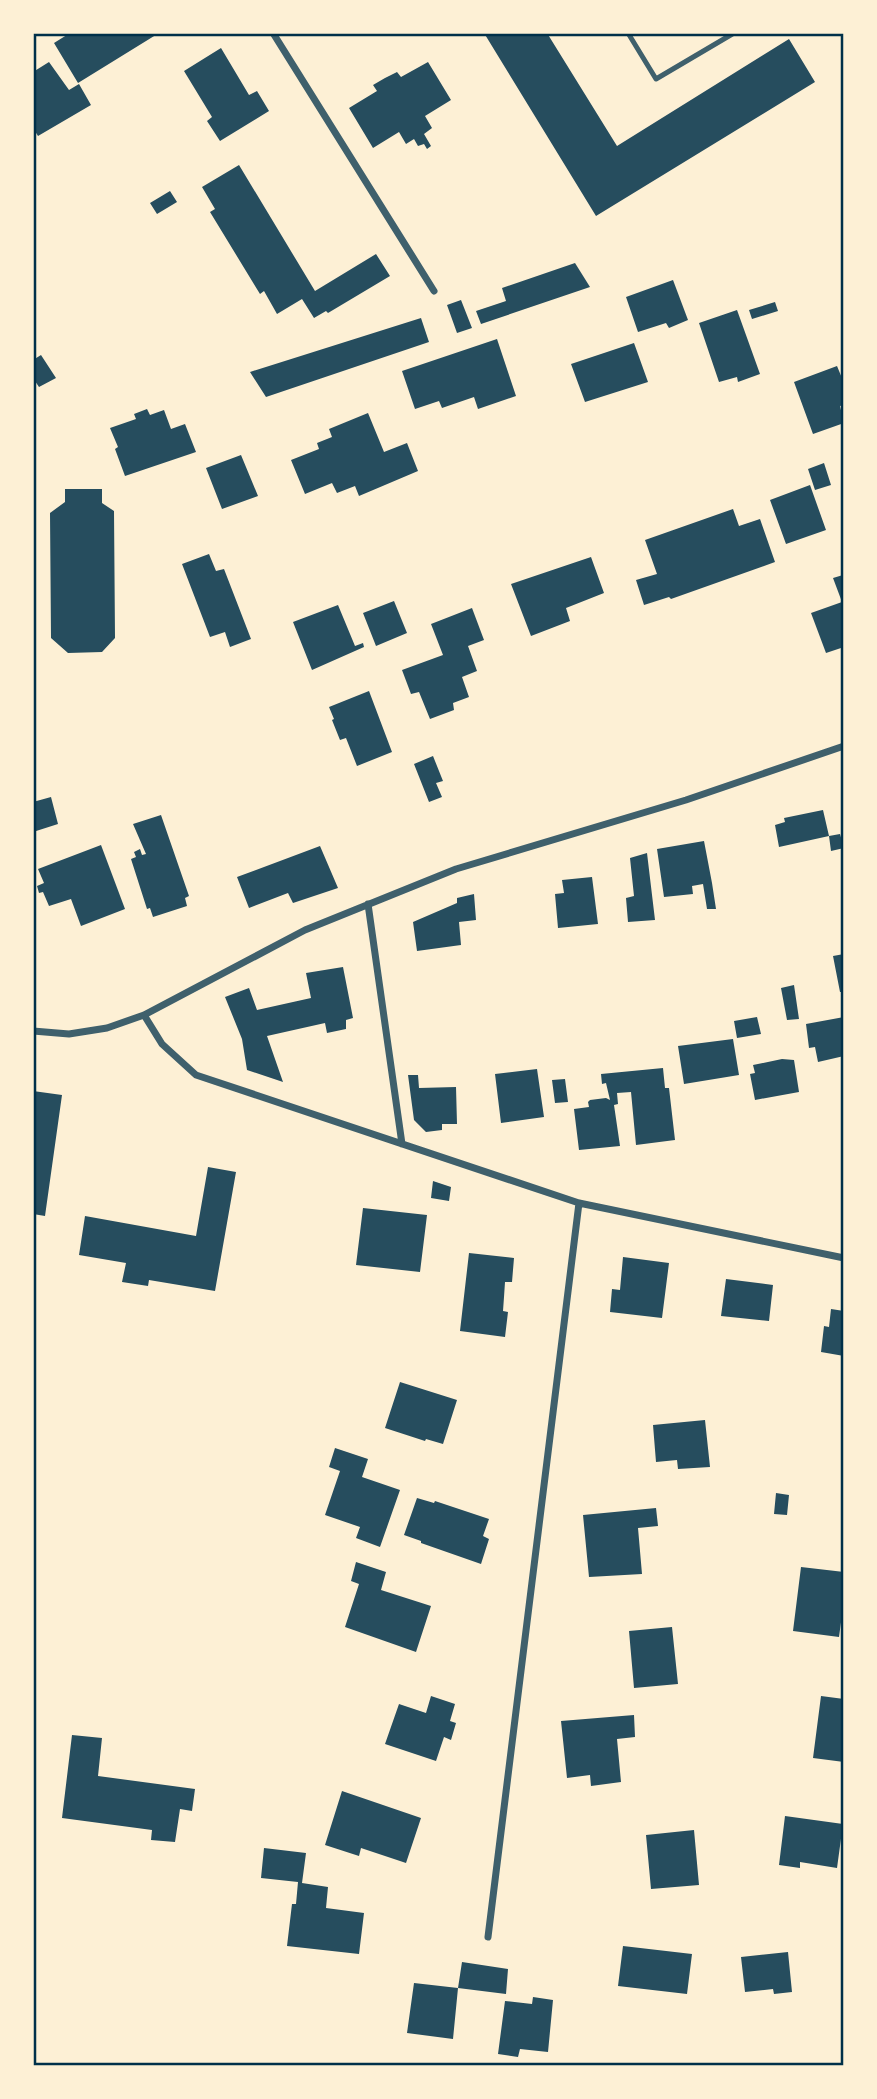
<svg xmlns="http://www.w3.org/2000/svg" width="877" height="2099" viewBox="0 0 877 2099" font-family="Karla,sans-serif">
<rect width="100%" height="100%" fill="#fdf0d5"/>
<path fill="#264d5e" d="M70,33H159L78,83L54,43Z
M484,33H547L617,146L789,39L815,82L596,216Z
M221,48L249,95L257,91L269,111L220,141L207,121L212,117L184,71Z
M49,62L69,90L79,84L91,105L38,136L33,128V72Z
M428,62L451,100L425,116L432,128L424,134L431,146L427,149L424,144L418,146L414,139L406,144L399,132L373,148L349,108L377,91L373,85L385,78L397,72L401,77Z
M239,165L315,291L376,254L390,276L328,313L326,311L314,318L302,299L277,314L264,291L260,294L210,212L215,209L202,187Z
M170,191L177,202L157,214L150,203Z
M575,263L590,287L481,324L476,311L506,301L502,288Z
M673,280L688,320L669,328L666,323L638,332L626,297Z
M461,300L472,328L457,333L447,305Z
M775,302L778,311L752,319L749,310Z
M737,310L760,374L738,382L737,377L719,382L699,323Z
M421,318L429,342L266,397L250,372Z
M497,339L516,396L478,409L474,397L442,408L439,401L415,409L402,371Z
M634,343L648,382L585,402L571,364Z
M41,355L56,378L39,387L33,378V360Z
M837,366L844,383V405L840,406L844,423L813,434L794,382Z
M147,409L150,415L164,410L171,429L185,424L196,452L125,476L115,449L118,447L110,428L136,419L134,414Z
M368,413L384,452L407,443L418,471L359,496L355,486L337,493L332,483L305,494L291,460L319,449L317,443L332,437L329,429Z
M241,455L258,496L222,509L206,468Z
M824,463L831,485L815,490L808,469Z
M810,485L826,530L786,544L770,500Z
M65,489H102V503L114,511L115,638L102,652L68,653L51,638L50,513L65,502Z
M733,509L739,526L760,519L775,562L671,599L669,597L644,605L636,580L657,574L645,540Z
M209,554L216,571L224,569L251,639L230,647L225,632L210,637L182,564Z
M591,557L604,593L566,608L570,621L531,636L511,584Z
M843,575L844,647L826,653L811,613L842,602L833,578Z
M394,601L407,633L376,646L363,613Z
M338,605L355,646L363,643L364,647L312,670L293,622Z
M472,608L484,640L468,646L477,671L462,677L469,697L453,703L454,710L430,719L419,692L411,694L402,670L443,655L431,624Z
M369,691L392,752L357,766L346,738L340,740L332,720L334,719L329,707Z
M433,756L443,781L436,783L442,797L429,802L414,764Z
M51,797L58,824L33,832V802Z
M823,810L829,836L840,834L844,848L831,851L829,836L779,847L775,825L785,822L784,818Z
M161,815L189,896L185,898L187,906L153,917L150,908L147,909L131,859L136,857L134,852L140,849L142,855L146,854L133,824Z
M704,841L712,883L716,909H707L703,884L692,886L693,894L664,897L657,849Z
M101,845L125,909L81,926L71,899L49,906L43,892L39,893L37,886L44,883L38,869Z
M320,846L338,888L293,903L288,893L249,908L237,877Z
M647,853L655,920L628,922L626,898L634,896L630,858Z
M592,877L598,924L558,928L555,894L564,893L562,880Z
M474,894L476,920L459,922L461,945L417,951L413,922L457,903V898Z
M844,954V992H840L833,956Z
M343,967L353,1018L346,1020V1029L327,1033L325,1023L267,1036L283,1082L247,1070L242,1039L225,997L249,988L257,1010L311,998L306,973Z
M794,985L799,1019L787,1020L781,988Z
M757,1017L761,1034L737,1038L734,1021Z
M844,1017V1056L818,1062L815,1047L809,1048L806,1024Z
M733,1039L739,1075L684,1084L678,1046Z
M782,1059L794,1060L799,1092L755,1100L750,1074L755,1073L753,1065Z
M663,1068L665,1088H669L675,1140L636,1145L631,1092L617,1093L618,1104L614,1105L620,1146L579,1150L574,1109L589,1107L588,1102L590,1100L606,1098L610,1100L606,1083L602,1084L601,1074Z
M537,1069L544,1117L501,1123L495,1074Z
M408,1075H418L419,1088L456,1087L457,1124H442V1130L426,1132L414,1120Z
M565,1079L568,1102L555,1103L552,1080Z
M33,1091L62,1095L45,1216L33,1214Z
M208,1167L236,1172L215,1291L149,1280L148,1286L122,1282L126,1263L79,1255L85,1216L196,1236Z
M433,1181L451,1187L449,1201L431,1198Z
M363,1208L427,1215L420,1272L356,1265Z
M469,1253L514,1258L512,1282H505L504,1297L503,1311L508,1312L505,1337L460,1331Z
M623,1257L669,1263L662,1318L610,1312L612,1289L620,1290Z
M726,1279L773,1285L769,1321L721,1316Z
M831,1309L844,1311V1356L821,1352L824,1326L829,1327Z
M400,1382L457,1400L443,1444L426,1439L425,1441L385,1428Z
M705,1420L710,1467L678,1469L677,1460L656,1462L653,1425Z
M335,1448L368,1459L362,1477L400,1490L380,1547L356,1538L360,1527L325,1515L340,1471L329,1467Z
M776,1493L789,1495L787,1515L774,1514Z
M417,1498L434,1503L435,1501L489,1519L483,1536L489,1539L481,1564L421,1543V1541L404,1535Z
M656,1508L658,1526L638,1528L642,1574L589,1577L583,1515Z
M356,1562L386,1572L381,1590L431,1606L416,1652L345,1627L359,1584L351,1581Z
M801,1567L844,1572V1600L839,1637L793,1631Z
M672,1627L678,1684L634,1688L629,1631Z
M431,1696L455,1704L450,1721L456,1723L451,1740L444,1737L436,1761L385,1744L399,1704L426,1713Z
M821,1696L844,1699V1762L813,1758Z
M634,1715L635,1737L617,1739L621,1782L591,1786L590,1775L567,1778L561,1721Z
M72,1735L102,1738L98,1776L195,1789L192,1811L180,1809L175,1842L151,1840L152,1830L62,1818Z
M342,1791L421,1818L406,1863L361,1848L359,1856L325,1845Z
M785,1816L843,1824L837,1868L800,1862V1868L779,1865Z
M694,1830L699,1885L651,1889L646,1835Z
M264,1848L306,1853L302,1883L328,1887L326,1908L364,1913L359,1954L287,1946L292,1904H296L298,1882L261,1878Z
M623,1946L692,1954L687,1994L618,1986Z
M788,1952L792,1992L774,1994L773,1989L745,1992L741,1957Z
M462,1962L508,1969L506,1994L458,1988Z
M414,1983L458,1988L453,2039L407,2033Z
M533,1997L553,2000L548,2052L520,2049L518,2057L498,2054L505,2001L532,2004Z"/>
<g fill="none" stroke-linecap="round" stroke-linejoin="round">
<path stroke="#3f606c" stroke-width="5" d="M628,33L656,79L734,33"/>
<path stroke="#3f606c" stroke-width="7" d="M273,33L434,291
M368,904L402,1144
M144,1015L162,1044L196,1075L579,1203L844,1258
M33,1031L69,1034L107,1028L144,1015L305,930L456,869L686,800L844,746
M488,1937L579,1203"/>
</g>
<rect width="877" height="2099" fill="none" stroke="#fdf0d5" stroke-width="70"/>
<rect x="35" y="35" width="807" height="2029" fill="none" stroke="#003049" stroke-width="2.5"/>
</svg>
